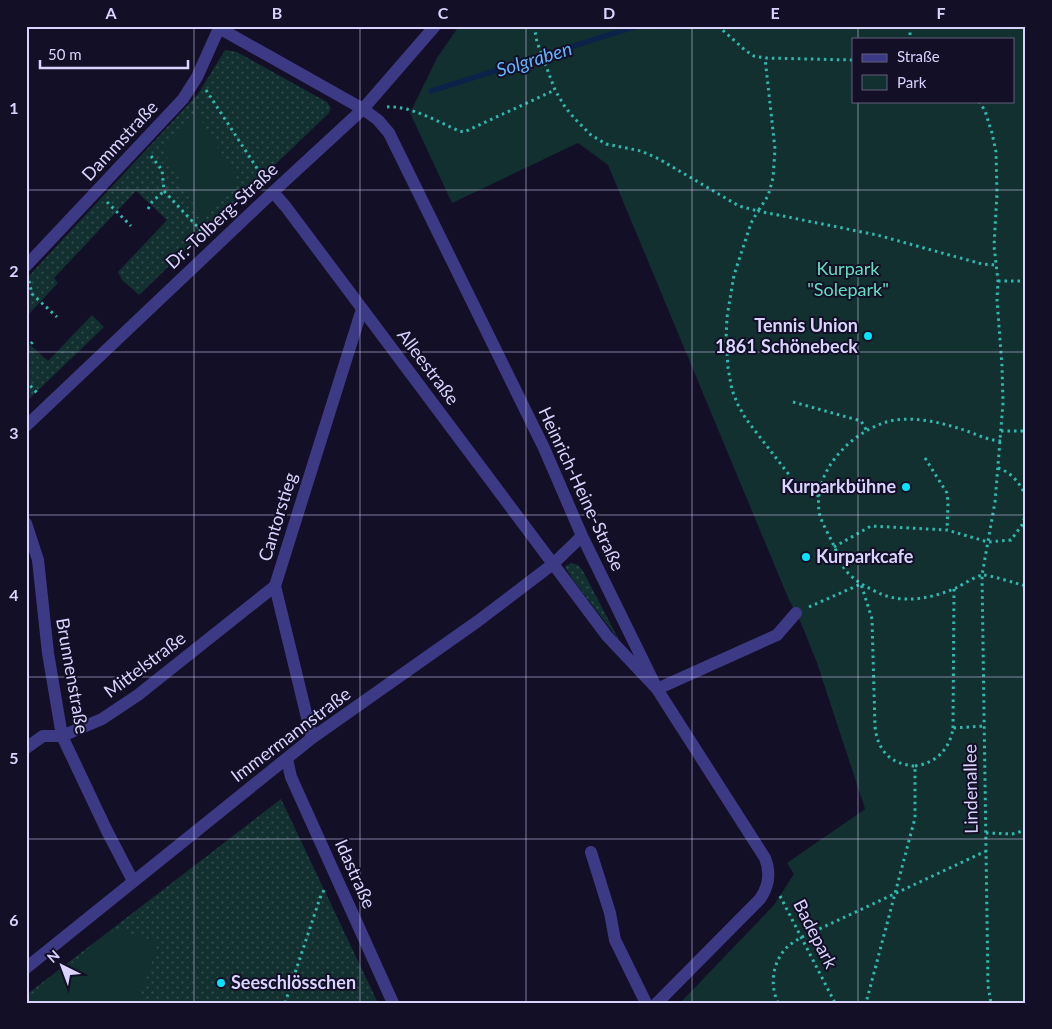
<svg xmlns="http://www.w3.org/2000/svg" width="1052" height="1029" viewBox="0 0 1052 1029" font-family="Lato,sans-serif">
<defs>
<pattern id="grass-dots" width="8" height="8" patternUnits="userSpaceOnUse" patternTransform="scale(1.25)"><rect width="8" height="8" fill="#12302f"/><path d="M2 2h.1M6 6h.1" fill="none" stroke="#344d4e" stroke-width="1.8" stroke-linecap="round"/></pattern>
</defs>
<rect width="100%" height="100%" fill="#130f26"/>
<path fill="url(#grass-dots)" d="M225,50L237,52L327,102L331,108L328,114L139,295L122,280L118,272L167,220L136,191L54,278L58,283L26,317V279L198,94Z
M92,315L104,327L26,402V341L48,361Z
M571,563L578,565L583,571L619,640L573,580L565,567L567,565Z
M281,799L378,1003H26V995Z"/>
<path fill="#12302f" fill-rule="evenodd" d="M459,26H1026V1003H680L774,905L794,874L787,863L865,809L817,663L801,623L789,600L608,165L578,143L452,203L410,113L437,58ZM853,39H1013V101H853Z
M198,115L240,183L201,218L163,150Z
M116,929L158,943L138,1003H31L26,1001V999Z"/>
<g fill="none" stroke-linecap="round" stroke-linejoin="round">
<path stroke="#0c2248" stroke-width="5.5" d="M431,91L637,26"/>
<path stroke="#2fb8b0" stroke-width="3" stroke-dasharray="2.5 4" stroke-linecap="butt" d="M534,26L537,42L555,90L565,107L575,119L591,135L606,144L641,151L659,159L739,206L758,211L768,196L773,178L775,149L765,58
M718,26L746,51L754,56L765,58L853,60
M910,26V39
M206,90L264,179
M979,101L985,111L992,133L996,152L997,193L994,246L998,281L997,300L1002,366L1003,403L995,502L982,575L988,986L991,1003
M387,107C409,105 439,122 459,131L464,132L555,90
M151,156L162,170L164,191L206,236
M107,202L131,226
M148,209L152,202L164,191
M29,281L32,294L57,317
M998,281H1026
M26,348L34,341
M26,381L38,394
M793,402L861,421L867,431
M1001,431H1026
M1001,441C986,440 974,433 961,429C939,422 913,416 890,421C851,431 810,473 820,516C823,525 829,535 833,544C837,551 839,561 844,568C852,580 868,588 881,594C905,604 934,598 958,587C963,584 977,576 982,575C987,574 1018,584 1026,586
M925,458L947,493L948,504L947,530
M998,468C1011,472 1021,484 1026,497
M819,496L800,489L746,419L738,405L732,390L728,368L726,339L727,317L734,275L751,223L758,211L877,235L982,264L996,265
M834,547L871,526L947,530L988,542L1011,540L1022,525L1026,514
M809,607L861,584L872,619L875,727C878,751 890,764 915,766V818L866,1003
M953,728L954,589
M915,766C936,763 950,749 953,728L984,726
M986,833L1012,834L1026,830
M780,896L835,1003
M285,1003L320,898L324,890
M778,1003C769,983 773,961 788,946C792,943 797,940 802,937L986,851"/>
<path stroke="#3d3a85" stroke-width="12" d="M219,28L363,109L378,120L389,133L544,448L582,536L657,689L765,858C771,873 769,886 760,899L657,1003
M273,192L286,207L607,636L657,689L777,635L796,613
M26,266L183,99L197,77L220,26
M26,426L273,192L363,109L435,26
M26,523L38,560L48,653L62,736L107,831L133,881
M312,738L275,586L362,309
M26,748L43,736H62L102,719L138,695L275,586
M287,759L291,777L393,1003
M591,852L610,913L615,940L646,1003
M26,968L312,738L478,621L553,564L582,536"/>
</g>
<path fill="none" stroke="#d9d4ff" stroke-width="1" stroke-opacity="0.55" d="M194,26V1003M360,26V1003M526,26V1003M692,26V1003M858,26V39M858,101V1003M26,190H1026M26,352H1026M26,515H1026M26,677H1026M26,839H1026"/>
<g fill="#00e5ff" stroke="#130f26" stroke-width="2">
<circle cx="868" cy="336" r="5"/>
<circle cx="906" cy="487" r="5"/>
<circle cx="806" cy="557" r="5"/>
<circle cx="221" cy="983" r="5"/>
</g>
<g text-anchor="middle" stroke-width="4" stroke-linejoin="round" paint-order="stroke">
<g font-size="18" fill="#d9d4ff" stroke="#130f26">
<text transform="translate(120 141) rotate(-47)" y="6">Dammstraße</text>
<text transform="translate(222 216) rotate(-43)" y="6">Dr.-Tolberg-Straße</text>
<text transform="translate(428 367) rotate(53)" y="6">Alleestraße</text>
<text transform="translate(581 489) rotate(65)" y="6">Heinrich-Heine-Straße</text>
<text transform="translate(278 517) rotate(-73)" y="6">Cantorstieg</text>
<text transform="translate(145 665) rotate(-37)" y="6">Mittelstraße</text>
<text transform="translate(72 676) rotate(80)" y="6">Brunnenstraße</text>
<text transform="translate(291 735) rotate(-37)" y="6">Immermannstraße</text>
<text transform="translate(971 789) rotate(-91)" y="6">Lindenallee</text>
<text transform="translate(355 874) rotate(66)" y="6">Idastraße</text>
<text transform="translate(815 934) rotate(63)" y="6">Badepark</text>
</g>
<g font-size="18" fill="#5fe0c0" stroke="#130f26">
<text x="848" y="275">Kurpark<tspan x="848" dy="21">"Solepark"</tspan></text>
</g>
<g font-size="18" font-weight="bold" fill="#d9d4ff" stroke="#130f26" text-anchor="end">
<text x="858" y="332">Tennis Union<tspan x="858" dy="21">1861 Schönebeck</tspan></text>
<text x="896" y="493">Kurparkbühne</text>
<text x="816" y="563" text-anchor="start">Kurparkcafe</text>
<text x="231" y="989" text-anchor="start">Seeschlösschen</text>
</g>
<g font-size="19" font-style="italic" fill="#62b6ff" stroke="#130f26">
<text transform="translate(534 59) rotate(-17)" y="7">Solgraben</text>
</g>
</g>
<rect width="1052" height="1029" fill="none" stroke="#130f26" stroke-width="55"/>
<rect x="852" y="38" width="162" height="65" fill="#130f26" stroke="#625e7d"/>
<rect x="862" y="54" width="25" height="8" fill="#3d3a85" stroke="#625e7d"/>
<text x="897" y="62" font-size="15" fill="#d9d4ff">Straße</text>
<rect x="862" y="75" width="25" height="15" fill="#12302f" stroke="#625e7d"/>
<text x="897" y="88" font-size="15" fill="#d9d4ff">Park</text>
<g transform="translate(62 966) rotate(318)" stroke="#130f26" stroke-width="4" paint-order="stroke">
<path d="M0-4L9 19L0 12L-9 19Z" fill="#d9d4ff"/>
<text y="-8" font-size="14" font-weight="bold" text-anchor="middle" fill="#d9d4ff">N</text>
</g>
<path d="M40 60v8h148v-8" fill="none" stroke="#d9d4ff" stroke-width="2.5"/>
<text x="48" y="60" font-size="15" fill="#d9d4ff" stroke="#130f26" stroke-width="4" paint-order="stroke">50 m</text>
<rect x="28" y="28" width="996" height="974" fill="none" stroke="#d9d4ff" stroke-width="2"/>
<g font-size="16" text-anchor="middle" font-weight="bold" fill="#d9d4ff">
<text x="111" y="19">A</text>
<text x="277" y="19">B</text>
<text x="443" y="19">C</text>
<text x="609" y="19">D</text>
<text x="775" y="19">E</text>
<text x="941" y="19">F</text>
<text x="14" y="114">1</text>
<text x="14" y="277">2</text>
<text x="14" y="439">3</text>
<text x="14" y="601">4</text>
<text x="14" y="764">5</text>
<text x="14" y="926">6</text>
</g>
</svg>
